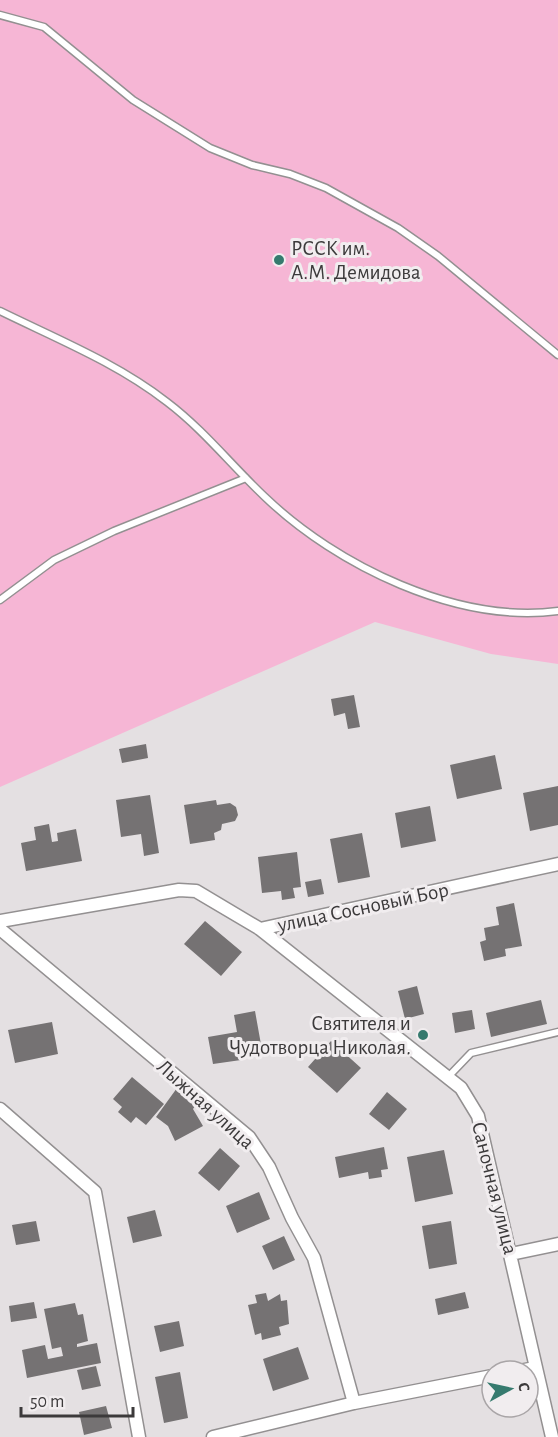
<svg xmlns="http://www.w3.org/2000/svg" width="558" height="1437" viewBox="0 0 558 1437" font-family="'Alegreya Sans',sans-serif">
<rect width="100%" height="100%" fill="#e4e0e2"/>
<path fill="#f6b6d5" d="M0,0H558V664L491,654L375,622L0,787Z"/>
<path fill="#757273" d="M354,695L360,727L348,729L345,713L334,716L331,699Z
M146,744L148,758L122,763L119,749Z
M495,755L502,789L457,799L450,765Z
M558,786V825L530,831L523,793Z
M150,795L159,853L144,856L141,834L121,837L116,800Z
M216,800L217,805L230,803L236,807L238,815L235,821L222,824L221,830L214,833L215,840L190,844L184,805Z
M430,806L436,841L401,848L395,813Z
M49,824L52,842L58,841L57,833L76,829L82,861L26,871L21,843L36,840L34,827Z
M362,833L370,877L338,883L330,839Z
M297,852L301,887L293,888L295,898L282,900L281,891L262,893L258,857Z
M321,879L324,894L308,897L305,882Z
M514,903L522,946L505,949L506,956L484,961L480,942L486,940L484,928L499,925L496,907Z
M205,921L242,952L221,976L184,944Z
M417,986L424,1014L405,1019L398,991Z
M541,1000L547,1024L491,1037L486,1013Z
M472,1010L475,1029L455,1033L452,1013Z
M255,1011L262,1050L240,1054L241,1060L213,1064L208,1037L237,1032L234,1015Z
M52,1022L58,1054L15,1063L8,1030Z
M331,1041L361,1068L337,1093L308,1067Z
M132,1077L164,1104L146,1125L136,1117L131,1123L118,1112L122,1107L113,1099Z
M177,1088L197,1103L193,1109L203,1126L175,1141L168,1126L156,1117Z
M387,1092L407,1109L389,1130L369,1114Z
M384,1147L388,1169L381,1170L382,1177L369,1179L368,1172L339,1178L335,1157Z
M220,1148L240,1166L219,1191L198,1173Z
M444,1150L453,1194L415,1202L407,1157Z
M259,1192L270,1219L237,1233L226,1206Z
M155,1210L162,1236L133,1243L127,1217Z
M36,1221L40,1241L16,1245L12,1225Z
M451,1221L457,1264L429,1269L422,1226Z
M284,1236L295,1260L273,1270L262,1246Z
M465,1292L469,1308L438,1315L435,1299Z
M266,1293L268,1301L280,1294L281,1301L287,1300L289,1324L279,1327L281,1335L262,1340L261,1333L255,1335L248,1305L257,1303L255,1295Z
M34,1302L37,1318L11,1322L9,1306Z
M75,1303L78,1315L83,1314L88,1341L77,1344V1347L97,1343L101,1363L27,1378L22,1350L45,1345L48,1359L63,1356L61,1347L52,1349L44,1309Z
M179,1321L184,1346L160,1352L154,1326Z
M298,1347L309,1379L273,1391L263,1359Z
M96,1366L101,1386L82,1390L77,1370Z
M180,1372L188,1418L164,1423L155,1377Z
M106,1406L112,1428L84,1435L79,1412Z"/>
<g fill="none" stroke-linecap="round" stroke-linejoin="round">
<defs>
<path id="service" d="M0,15L44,27L133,100L210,148L252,165L290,174L326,188L398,228L438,256L558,355
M0,311C57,339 117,363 167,402C204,430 232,466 265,497C337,566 457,624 558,611
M0,600L54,560L114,531L246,478
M448,1077L471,1053L558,1032"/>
<path id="minor" d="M0,921L179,890L196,891L260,929L558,864
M0,929L249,1137L269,1167L292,1218L314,1258L354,1403
M260,929L461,1088L478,1116L552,1437
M0,1109L95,1192L139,1437
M511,1254L558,1244
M519,1371L535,1368
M213,1437L354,1403L492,1376"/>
</defs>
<use href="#service" stroke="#939091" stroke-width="9"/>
<use href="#minor" stroke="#939091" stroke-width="15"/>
<use href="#service" stroke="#fff" stroke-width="6"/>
<use href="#minor" stroke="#fff" stroke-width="12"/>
</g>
<g fill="#367a6e" stroke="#f1edef" stroke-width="2">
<circle cx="279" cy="260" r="6"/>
<circle cx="423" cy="1035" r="6"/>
</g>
<g text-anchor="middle" stroke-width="6" stroke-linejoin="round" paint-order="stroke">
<g font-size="21" fill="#3c3a3b" stroke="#f1edef" text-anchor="start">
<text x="291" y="255">РССК им.<tspan x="291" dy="24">А.М. Демидова</tspan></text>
<text x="411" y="1030" text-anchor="end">Святителя и<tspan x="411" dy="24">Чудотворца Николая.</tspan></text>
</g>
<g font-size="21" fill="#3c3a3b" stroke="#f1edef">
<text transform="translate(363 907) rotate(-12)" y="7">улица Сосновый Бор</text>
<text transform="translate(206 1104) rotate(42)" y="7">Лыжная улица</text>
<text transform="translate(495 1188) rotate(76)" y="7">Саночная улица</text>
</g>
</g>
<g transform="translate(510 1389) rotate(82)"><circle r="28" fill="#f1edef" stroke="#a9a5a7" stroke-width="1.5"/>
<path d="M0-4.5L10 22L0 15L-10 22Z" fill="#367a6e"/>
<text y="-9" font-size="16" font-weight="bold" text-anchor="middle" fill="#3c3a3b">С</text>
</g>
<path d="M21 1407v9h112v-9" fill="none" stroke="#3c3a3b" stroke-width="3"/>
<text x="30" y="1407" font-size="18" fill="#3c3a3b" stroke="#f1edef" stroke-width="4.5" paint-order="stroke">50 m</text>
</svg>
